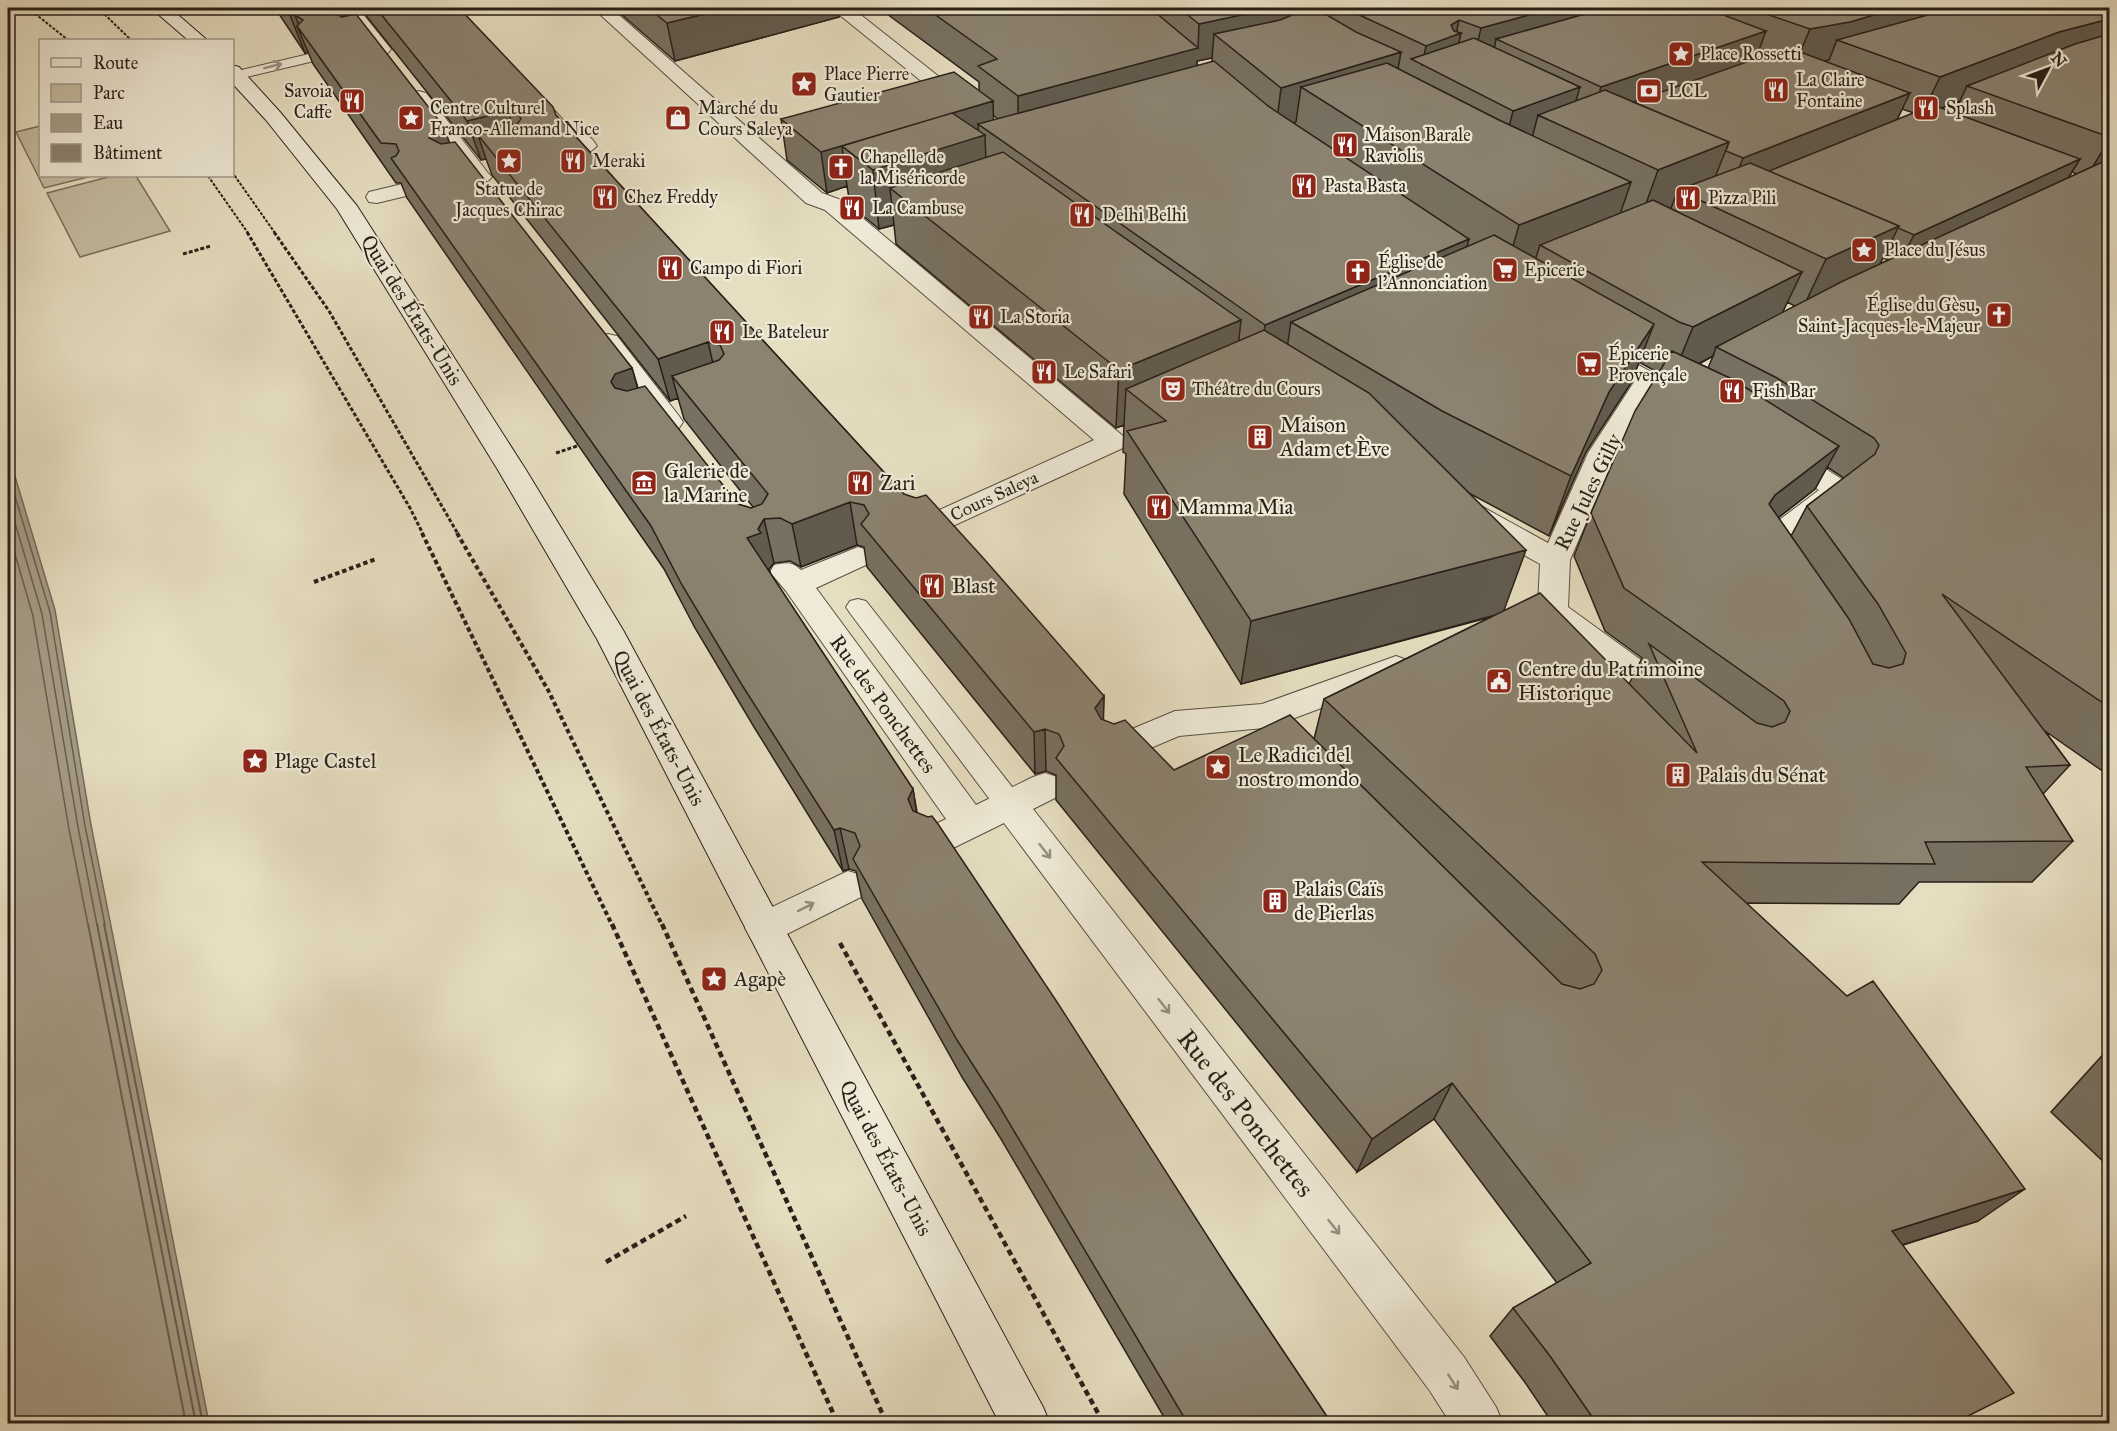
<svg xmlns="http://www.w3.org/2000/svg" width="2117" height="1431" viewBox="0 0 2117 1431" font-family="'IM FELL Great Primer',serif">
<rect width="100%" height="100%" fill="#e6dec1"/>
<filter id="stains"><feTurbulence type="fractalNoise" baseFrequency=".00333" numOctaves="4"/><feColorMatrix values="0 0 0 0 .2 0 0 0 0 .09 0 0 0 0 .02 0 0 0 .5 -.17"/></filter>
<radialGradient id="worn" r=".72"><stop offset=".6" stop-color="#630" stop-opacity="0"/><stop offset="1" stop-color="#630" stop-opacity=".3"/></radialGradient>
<path fill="#c6bea4" stroke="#786e5e" stroke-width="1.5" d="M40,126V176H92L44,188L16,132Z
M112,176H136L170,231L80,257L47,193Z"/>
<path fill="#a69d88" stroke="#746b5c" stroke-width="1.5" d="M8,453L55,610L91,825L209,1423H8Z"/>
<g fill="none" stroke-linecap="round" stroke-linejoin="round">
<path stroke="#685e50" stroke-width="1.5" d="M8,473L50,612L85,826L105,925
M8,499L42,614L78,827L97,925
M8,530L33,616L69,829L88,925"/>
<path stroke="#685e50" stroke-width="2" d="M88,924L186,1424
M97,924L196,1424
M104,924L203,1424"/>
<defs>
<path id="lane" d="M309,54L316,58L314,61L238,79L232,78L233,72Z
M858,599L866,601L1020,797L1024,805L1020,813L1010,816L1000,813L850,613L846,607L850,601Z"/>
<path id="street" d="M341,8H358L391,49L388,53H376Z
M593,8H611L822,193L841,200L1123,436L1126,442L1123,448L931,536C913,541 905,531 896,516L900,509C911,506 918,507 926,516L1094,440L825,210L806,203Z
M834,8H852L971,102L974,106L971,110H957L836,12Z
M419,91L426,93L488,173L492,177L488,181L481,183L474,181L409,97L412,93Z
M546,107L553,109L575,133C586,131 592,138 597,146L590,152L612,176L608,180C590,185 580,166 569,153L566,149L568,145L564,144L536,113L539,109Z
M402,184L410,185L413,190L410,195L377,203L369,202L366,197L369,192Z
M608,334L617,336L679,416L683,422L679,428L670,430L661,428L596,341L599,336Z
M1596,343L1605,345C1622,355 1640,367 1658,375C1674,382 1696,384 1707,400L1703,406L1694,408L1685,406L1654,391L1616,453L1570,560L1568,607L1681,689L1685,698L1681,707L1669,710L1657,707L1549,624L1515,636L1504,633L1499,625L1504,617L1538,605L1540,564L1461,520L1457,513L1461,506L1471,504L1481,506L1548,543L1588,453L1634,382L1587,355L1584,350L1587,345Z
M1784,447L1794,449L1848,483L1852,489L1848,495L1780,549L1786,559L1781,566L1771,569L1761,566L1748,547L1753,540L1819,490L1774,461L1770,455L1774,449Z
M858,547L868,550L873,557L868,564L816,588L976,805L1033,777L1045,773L1057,777L1062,787L1057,797L1033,809L1464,1357L1496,1407L1503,1424H1451L1430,1391L1004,823L947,851L934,856L921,851L916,841L921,831L946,819L786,591L770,572L774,565C786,562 793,562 801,570Z
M1396,656L1407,660L1412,668L1407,676L1276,725L1264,728L1179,736L1113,764L1101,760L1096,751L1101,742L1175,711L1262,704Z
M848,871L861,875L866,886L861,897L777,939L764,944L751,939L745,928L751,917Z"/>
<path id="secondary" d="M151,8H170L207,40H188Z
M232,65L239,67L280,112L357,206L526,470L623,630L1043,1407L1050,1424H1000L597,639L498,470L337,209L266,120L232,83Z"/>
</defs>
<use href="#lane" stroke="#584f43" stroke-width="2"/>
<use href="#street" stroke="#584f43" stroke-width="2"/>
<use href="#secondary" stroke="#291f19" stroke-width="2"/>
<path stroke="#291f19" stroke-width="2" stroke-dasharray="3 1.5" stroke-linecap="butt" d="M28,8L68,40
M98,8L131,40
M232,172L275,233
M208,176L248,233"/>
<path stroke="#291f19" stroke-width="3" stroke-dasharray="4 2" stroke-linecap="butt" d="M247,232L410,508L423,534
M274,232L329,311L458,534
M183,254L211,246
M556,453L577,446"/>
<path stroke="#291f19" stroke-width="4" stroke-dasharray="4.5 3" stroke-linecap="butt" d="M422,533L612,925
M457,533L548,690L662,925
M314,582L376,559"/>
<path stroke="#291f19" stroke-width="4.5" stroke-dasharray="6 4" stroke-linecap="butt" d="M612,924L838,1424
M662,924L887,1424
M840,943L1104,1424
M606,1262L686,1216"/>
<use href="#lane" fill="#efead7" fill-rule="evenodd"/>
<use href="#street" fill="#efead7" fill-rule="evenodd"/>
<use href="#secondary" fill="#efead7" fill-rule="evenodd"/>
</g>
<path fill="#787060" stroke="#291f19" stroke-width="1.5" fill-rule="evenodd" d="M275,8H350L353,15L450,143L632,368L638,388L738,504L751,508L753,507L684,419L678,398L670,401L492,175L486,159L481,160L360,8H459L556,115L904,494L1104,696L1103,720L1174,770L1314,739L1324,699L1491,617L1241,684L1124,494L1126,454L1123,452L1124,425L1116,428L896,244L894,225L879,229L850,205L847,186L827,193L787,160L781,119L979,91V82L879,8H2109V766L2101,770L2045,731L2070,765L2043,794L2073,841L2032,882H1919L1899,904L1746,903L1978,1221L1903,1245L1952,1424H1553L1524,1381L1490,1336L1513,1308L1557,1283L1434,1119L1357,1172L1056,800V775L1046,771L1035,774L867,567L864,547L857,545L801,567L790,561L774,563L769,569L770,573L913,789L917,812L1231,1273L1332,1424H1168L1001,1139L962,1077L862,899L856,871L849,869L843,871L754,727L695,628L664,569L407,198L401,183H396L313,64L308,52L305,53ZM1758,53L1764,55L1756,58ZM1212,58V62L1197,66V61ZM1960,101L1953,113L1940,108ZM1902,109L1914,113L1897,120ZM993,115L998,119L993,120ZM2072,172L2077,174L2068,178ZM1883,258L1888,260L1880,264ZM1787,302L1795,306L1782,313ZM1713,356L1708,368L1699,364ZM1639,362L1659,373L1591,513L1574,556L1605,631L1642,658L1629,684L1504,610L1467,492L1549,536L1586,452L1631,383ZM1827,467L1844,478L1807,506L1791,536L1778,518L1815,489Z
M614,8H838L839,17L675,61Z
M2109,1048V1167L2051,1112Z"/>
<path fill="#615b4e" stroke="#291f19" stroke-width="1.5" d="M335,8H350L362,40L332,12Z
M730,8H838L839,17L675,61L667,23Z
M860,8H875L860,12Z
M1271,8H1294L1291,34H1214L1212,58L1197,61L1195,86L1018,135V96L1198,48L1199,24Z
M1554,8H1651L1496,39L1492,60L1472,65L1481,28Z
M1898,8H2005L1837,40L1829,60L1794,67L1810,29Z
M290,15H295L302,33L297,26L308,52L305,53Z
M2109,19V51L1967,86L1960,101L1921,116L1940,77L2059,32Z
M1459,20L1456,35L1461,33L1453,71L1422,65L1426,46L1451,25Z
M1766,31L1752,69L1589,127L1601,87Z
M1401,52L1394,92L1301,87L1296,122L1276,128L1281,88Z
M1580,87L1568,128L1538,115L1529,150L1500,161L1513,111Z
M1910,93L1895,124L1730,191L1743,158Z
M993,101L994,135L978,124L979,137L985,135L987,193L890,188L894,225L879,229L873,170L842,146L847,186L827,193L821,152Z
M508,111L520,150L478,135L486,159L481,160L467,121Z
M444,127L458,167L429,138L433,131Z
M2109,140V156L2098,174L2086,178Z
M1729,142L1706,200L1678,190L1668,216L1637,229L1658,170Z
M2080,159L2062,188L1898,265L1914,235Z
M1631,182L1612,238L1540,245L1532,270L1503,281L1519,225Z
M1899,226L1874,276L1802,310L1826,259Z
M1469,239L1458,280L1291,322L1286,355L1259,366L1265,325Z
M1802,272L1778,322L1716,347L1713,356L1672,378L1693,327Z
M1241,320L1235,377L1126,389L1124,425L1116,428L1119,370Z
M1654,324L1631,383L1586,452L1549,536L1571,476L1609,392Z
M708,342L718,385L672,376L678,398L670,401L658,359Z
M632,368L644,411L628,417L611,382L615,374Z
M1839,446L1815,489L1752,538L1769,504L1775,495Z
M850,502L857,545L801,567L792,524Z
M764,519L774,563L769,569L771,577L747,538L758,529Z
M1526,550L1503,613L1241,684L1251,621Z
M1104,696L1103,739L1095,708Z
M1045,729L1046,771L1035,774L1034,732Z
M2109,761V766L2101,770Z
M913,789L919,830L908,799Z
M840,828L849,869L843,871L834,830Z
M1452,1083L1434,1119L1357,1172L1372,1139Z
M2025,1189L1978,1221L1851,1261L1892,1231Z"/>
<path fill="#8b8270" stroke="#291f19" stroke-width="1.5" d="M284,8H335L332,12L342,17L356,14L444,127L433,131L429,138L441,144L455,142L632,368L615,374L611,382L615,388L627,391L645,386L738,504L751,508L762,504L768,494L672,376L719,360L724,354L720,345L708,342L658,359L478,135L516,125L521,119L518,113L508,111L467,121L376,8H459L553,107L556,115L904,494L916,498L926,495L985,560L1104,696L1095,708L1101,719L1114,724L1125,720L1174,770L1290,715L1562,984L1580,989L1594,984L1602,970L1595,954L1324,699L1540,593L1697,753L1649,644L1757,723L1772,727L1785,722L1790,711L1784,701L1624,588L1591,513L1635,411L1672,351L1732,379L1839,446L1775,495L1769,504L1849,619L1873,664L1889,668L1903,664L1906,653L1878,604L1807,506L1875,454L1879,445L1874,438L1777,378L1716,347L1843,281L2109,159V707L1942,594L2070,765L2026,767L2073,841L1925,842L1935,864L1702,862L1847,996L1873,981L2025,1189L1892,1231L2014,1393L1952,1424H1597L1550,1356L1513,1308L1591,1263L1452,1083L1372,1139L1056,758L1064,746L1059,734L1045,729L1034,732L861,524L869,514L864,505L850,502L792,524L780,518L764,519L758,529L761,533L747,538L913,789L908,799L913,811L928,817L932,816L938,824L1057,1002L1231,1273L1332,1424H1188L998,1104L957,1040L853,859L860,846L855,833L840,828L834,830L742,685L682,585L651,526L391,158L396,156L399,151L396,144L381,143L297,26L303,20L295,15H290Z
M648,8H730L667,23Z
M926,8H1150L1198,48L1018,96L978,66L997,59Z
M1179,8H1271L1265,10L1199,24Z
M1309,8H1315L1356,32L1401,52L1281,88L1214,34L1280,20Z
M1346,8H1554L1481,28L1459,20L1451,25L1454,31L1461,33L1426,46L1353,12Z
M1606,8H1705L1766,31L1601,87L1496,39Z
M1749,8H1898L1850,22L1810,29Z
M1953,8H2109V19L2059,32L1940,77L1837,40Z
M2109,34V137L1967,86L2075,44Z
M1474,38L1580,87L1513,111L1411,59Z
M1775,52L1803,53L1910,93L1743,158L1726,151L1729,142L1633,102Z
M1214,61L1268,106L1469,239L1265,325L978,124Z
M1387,63L1499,120L1631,182L1519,225L1301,87Z
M954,72L993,101L821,152L781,119Z
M1605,90L1729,142L1658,170L1538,115Z
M1933,105L2080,159L1914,235L1898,228L1899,226L1769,171Z
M952,113L985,135L873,170L842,146Z
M1003,152L1241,320L1119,370L890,188Z
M1750,163L1899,226L1826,259L1678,190Z
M1653,200L1802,272L1693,327L1679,322L1540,245Z
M1494,235L1654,324L1609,392L1571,476L1442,411L1291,322Z
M1264,330L1369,393L1526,550L1251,621L1127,431L1166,421L1126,389Z
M2109,1067V1074L2106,1071Z"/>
<defs><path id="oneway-shaft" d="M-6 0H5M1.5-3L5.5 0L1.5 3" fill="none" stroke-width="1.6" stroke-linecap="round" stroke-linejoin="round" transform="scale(1.5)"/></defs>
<g stroke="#968f82">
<use href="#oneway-shaft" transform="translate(273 66) rotate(-14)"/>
<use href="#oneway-shaft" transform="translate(1045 851) rotate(52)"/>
<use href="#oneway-shaft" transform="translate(806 907) rotate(-27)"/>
<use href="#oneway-shaft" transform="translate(1164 1006) rotate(52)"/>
<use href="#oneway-shaft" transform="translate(1334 1227) rotate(52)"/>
<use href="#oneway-shaft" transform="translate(1453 1382) rotate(57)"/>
</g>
<defs>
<symbol id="sight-square" viewBox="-11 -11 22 22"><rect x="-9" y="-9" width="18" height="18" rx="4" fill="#8f2418" stroke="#efead7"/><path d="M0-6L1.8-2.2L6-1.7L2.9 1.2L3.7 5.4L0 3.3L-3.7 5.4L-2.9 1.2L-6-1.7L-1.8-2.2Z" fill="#fff"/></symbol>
<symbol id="restaurant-square" viewBox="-11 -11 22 22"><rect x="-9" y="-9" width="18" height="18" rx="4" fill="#8f2418" stroke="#efead7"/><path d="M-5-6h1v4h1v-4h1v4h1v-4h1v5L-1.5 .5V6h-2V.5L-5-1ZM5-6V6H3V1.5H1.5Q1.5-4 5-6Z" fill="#fff"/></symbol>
<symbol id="bank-square" viewBox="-11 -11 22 22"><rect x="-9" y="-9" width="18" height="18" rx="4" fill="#8f2418" stroke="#efead7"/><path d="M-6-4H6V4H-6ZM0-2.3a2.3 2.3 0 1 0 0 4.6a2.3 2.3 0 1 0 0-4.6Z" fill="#fff"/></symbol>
<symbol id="shop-square" viewBox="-11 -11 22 22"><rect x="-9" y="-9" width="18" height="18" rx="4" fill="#8f2418" stroke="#efead7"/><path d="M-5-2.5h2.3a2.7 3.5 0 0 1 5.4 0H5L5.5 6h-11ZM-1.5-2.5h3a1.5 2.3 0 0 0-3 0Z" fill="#fff"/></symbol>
<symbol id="church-square" viewBox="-11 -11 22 22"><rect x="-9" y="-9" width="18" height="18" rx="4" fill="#8f2418" stroke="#efead7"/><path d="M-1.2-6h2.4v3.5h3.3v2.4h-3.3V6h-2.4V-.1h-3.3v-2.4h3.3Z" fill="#fff"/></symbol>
<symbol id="supermarket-square" viewBox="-11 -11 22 22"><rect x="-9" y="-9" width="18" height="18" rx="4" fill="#8f2418" stroke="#efead7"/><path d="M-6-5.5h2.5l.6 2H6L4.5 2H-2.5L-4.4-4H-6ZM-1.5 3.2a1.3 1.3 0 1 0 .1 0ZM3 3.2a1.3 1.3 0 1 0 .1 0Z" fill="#fff"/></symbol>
<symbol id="theatre-square" viewBox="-11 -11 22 22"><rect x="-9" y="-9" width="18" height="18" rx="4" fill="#8f2418" stroke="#efead7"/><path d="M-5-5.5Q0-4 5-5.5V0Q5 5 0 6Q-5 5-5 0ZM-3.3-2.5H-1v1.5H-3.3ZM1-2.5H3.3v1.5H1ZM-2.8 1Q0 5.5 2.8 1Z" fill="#fff"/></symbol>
<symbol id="building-square" viewBox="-11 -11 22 22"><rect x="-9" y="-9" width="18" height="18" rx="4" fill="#8f2418" stroke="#efead7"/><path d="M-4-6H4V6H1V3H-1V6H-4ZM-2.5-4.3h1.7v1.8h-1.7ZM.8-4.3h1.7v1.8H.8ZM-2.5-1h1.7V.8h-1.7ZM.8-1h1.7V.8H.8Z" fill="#fff"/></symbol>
<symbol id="museum-square" viewBox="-11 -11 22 22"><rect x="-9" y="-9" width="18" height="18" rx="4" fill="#8f2418" stroke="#efead7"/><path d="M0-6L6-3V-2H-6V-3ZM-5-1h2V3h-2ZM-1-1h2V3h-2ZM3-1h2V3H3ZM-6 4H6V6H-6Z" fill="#fff"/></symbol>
<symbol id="civic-square" viewBox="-11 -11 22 22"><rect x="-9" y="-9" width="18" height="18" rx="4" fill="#8f2418" stroke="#efead7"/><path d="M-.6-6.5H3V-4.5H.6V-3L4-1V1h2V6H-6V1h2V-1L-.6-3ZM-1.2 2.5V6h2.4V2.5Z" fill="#fff"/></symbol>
</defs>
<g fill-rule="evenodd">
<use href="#sight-square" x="1666" y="39" width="30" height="30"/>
<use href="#sight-square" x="789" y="69" width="30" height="30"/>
<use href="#restaurant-square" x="1761" y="75" width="30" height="30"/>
<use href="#bank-square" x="1634" y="76" width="30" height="30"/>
<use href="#restaurant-square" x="337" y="86" width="30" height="30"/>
<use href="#restaurant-square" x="1911" y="93" width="30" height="30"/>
<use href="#sight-square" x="396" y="103" width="30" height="30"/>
<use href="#shop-square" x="663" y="103" width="30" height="30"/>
<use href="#restaurant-square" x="1330" y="130" width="30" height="30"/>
<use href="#sight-square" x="494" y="146" width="30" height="30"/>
<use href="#restaurant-square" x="558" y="146" width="30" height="30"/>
<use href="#church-square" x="826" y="152" width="30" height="30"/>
<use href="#restaurant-square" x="1289" y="171" width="30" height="30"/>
<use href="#restaurant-square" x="590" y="182" width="30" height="30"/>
<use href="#restaurant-square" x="1673" y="183" width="30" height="30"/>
<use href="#restaurant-square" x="837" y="193" width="30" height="30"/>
<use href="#restaurant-square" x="1067" y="200" width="30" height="30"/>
<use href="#sight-square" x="1849" y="235" width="30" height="30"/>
<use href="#restaurant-square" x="655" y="253" width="30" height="30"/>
<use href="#supermarket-square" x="1490" y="255" width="30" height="30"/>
<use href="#church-square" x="1343" y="257" width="30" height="30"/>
<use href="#church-square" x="1984" y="300" width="30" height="30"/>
<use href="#restaurant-square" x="966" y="302" width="30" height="30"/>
<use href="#restaurant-square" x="707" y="317" width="30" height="30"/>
<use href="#supermarket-square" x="1574" y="349" width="30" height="30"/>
<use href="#restaurant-square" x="1029" y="357" width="30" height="30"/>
<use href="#theatre-square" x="1158" y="374" width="30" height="30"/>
<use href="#restaurant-square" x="1717" y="376" width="30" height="30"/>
<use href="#building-square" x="1245" y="422" width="30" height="30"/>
<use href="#museum-square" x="629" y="468" width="30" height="30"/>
<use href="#restaurant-square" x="845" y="468" width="30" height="30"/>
<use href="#restaurant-square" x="1144" y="492" width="30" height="30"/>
<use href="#restaurant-square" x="917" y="571" width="30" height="30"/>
<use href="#civic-square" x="1484" y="666" width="30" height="30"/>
<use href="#sight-square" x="240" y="746" width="30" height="30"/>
<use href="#sight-square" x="1203" y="752" width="30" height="30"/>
<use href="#building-square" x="1663" y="760" width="30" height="30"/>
<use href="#building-square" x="1260" y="886" width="30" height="30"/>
<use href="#sight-square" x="699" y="964" width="30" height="30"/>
</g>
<g text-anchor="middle" stroke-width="4.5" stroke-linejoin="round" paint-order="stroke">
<g font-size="18" fill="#291f19" stroke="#efead7" text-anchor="start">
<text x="1700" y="60">Place Rossetti</text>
<text x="824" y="80">Place Pierre<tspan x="824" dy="21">Gautier</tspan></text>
<text x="1796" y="86">La Claire<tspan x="1796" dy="21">Fontaine</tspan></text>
<text x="332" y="97" text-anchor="end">Savoia<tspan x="332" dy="21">Caffe</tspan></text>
<text x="1668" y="97">LCL</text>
<text x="430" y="114">Centre Culturel<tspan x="430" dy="21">Franco-Allemand Nice</tspan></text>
<text x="698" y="114">Marché du<tspan x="698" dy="21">Cours Saleya</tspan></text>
<text x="1946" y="114">Splash</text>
<text x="1364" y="141">Maison Barale<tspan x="1364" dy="21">Raviolis</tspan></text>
<text x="860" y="163">Chapelle de<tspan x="860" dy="21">la Miséricorde</tspan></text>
<text x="592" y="167">Meraki</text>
<text x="1324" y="192">Pasta Basta</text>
<text x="509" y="195" text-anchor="middle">Statue de<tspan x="509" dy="21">Jacques Chirac</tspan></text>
<text x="624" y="203">Chez Freddy</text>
<text x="1708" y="204">Pizza Pili</text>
<text x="872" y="214">La Cambuse</text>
<text x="1102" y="221">Delhi Belhi</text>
<text x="1884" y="256">Place du Jésus</text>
<text x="1378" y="268">Église de<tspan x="1378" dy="21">l'Annonciation</tspan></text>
<text x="690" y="274">Campo di Fiori</text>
<text x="1524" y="276">Epicerie</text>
<text x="1980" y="311" text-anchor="end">Église du Gèsu,<tspan x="1980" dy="21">Saint-Jacques-le-Majeur</tspan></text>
<text x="1000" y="323">La Storia</text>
<text x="742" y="338">Le Bateleur</text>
<text x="1608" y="360">Épicerie<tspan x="1608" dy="21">Provençale</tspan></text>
<text x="1064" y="378">Le Safari</text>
<text x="1192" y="395">Théâtre du Cours</text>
<text x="1752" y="397">Fish Bar</text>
</g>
<g font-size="18" fill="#291f19" stroke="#efead7">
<text transform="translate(994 496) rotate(-25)" y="6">Cours Saleya</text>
</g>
<g font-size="21" fill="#291f19" stroke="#efead7">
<text transform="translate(412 310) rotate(58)" y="7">Quai des États-Unis</text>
<text transform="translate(1588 492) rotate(-64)" y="7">Rue Jules Gilly</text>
<text transform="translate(883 704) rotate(54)" y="7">Rue des Ponchettes</text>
<text transform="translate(659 728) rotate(62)" y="7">Quai des États-Unis</text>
<text transform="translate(886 1158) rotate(62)" y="7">Quai des États-Unis</text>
</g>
<g font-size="21" fill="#291f19" stroke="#efead7" text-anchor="start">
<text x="1280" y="432">Maison<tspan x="1280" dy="24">Adam et Ève</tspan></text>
<text x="664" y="478">Galerie de<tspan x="664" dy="24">la Marine</tspan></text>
<text x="880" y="490">Zari</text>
<text x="1178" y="514">Mamma Mia</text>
<text x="952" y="593">Blast</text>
<text x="1518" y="676">Centre du Patrimoine<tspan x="1518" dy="24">Historique</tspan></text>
<text x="1238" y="762">Le Radici del<tspan x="1238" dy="24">nostro mondo</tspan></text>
<text x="274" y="768">Plage Castel</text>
<text x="1698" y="782">Palais du Sénat</text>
<text x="1294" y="896">Palais Caïs<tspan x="1294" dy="24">de Pierlas</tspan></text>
<text x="734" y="986">Agapè</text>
</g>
<g font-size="26" fill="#291f19" stroke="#efead7">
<text transform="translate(1246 1113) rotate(52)" y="9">Rue des Ponchettes</text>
</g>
</g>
<rect width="2117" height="1431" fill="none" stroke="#e6dec1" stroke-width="30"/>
<rect x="9" y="9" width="2099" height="1413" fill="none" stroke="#291f19" stroke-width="3"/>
<rect x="15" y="15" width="2087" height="1401" fill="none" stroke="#291f19" stroke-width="1.5"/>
<rect x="39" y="39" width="195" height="138" fill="#efead7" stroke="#a0998b" stroke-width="1.5"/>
<rect x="51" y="58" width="30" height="9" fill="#efead7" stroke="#a0998b" stroke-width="1.5"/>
<text x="93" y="69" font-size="18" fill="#291f19">Route</text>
<rect x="51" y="84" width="30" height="18" fill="#c6bea4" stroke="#a0998b" stroke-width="1.5"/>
<text x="93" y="99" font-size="18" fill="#291f19">Parc</text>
<rect x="51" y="114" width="30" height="18" fill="#a69d88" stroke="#a0998b" stroke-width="1.5"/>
<text x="93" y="129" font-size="18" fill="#291f19">Eau</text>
<rect x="51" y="144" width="30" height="18" fill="#8b8270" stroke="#a0998b" stroke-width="1.5"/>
<text x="93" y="159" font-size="18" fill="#291f19">Bâtiment</text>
<g transform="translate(2048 69) rotate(49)" stroke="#efead7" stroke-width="4.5" paint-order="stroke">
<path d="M0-4.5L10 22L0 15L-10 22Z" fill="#291f19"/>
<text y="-9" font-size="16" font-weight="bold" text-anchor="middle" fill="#291f19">N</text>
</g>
<rect width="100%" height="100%" filter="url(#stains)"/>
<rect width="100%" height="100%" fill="url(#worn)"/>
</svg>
